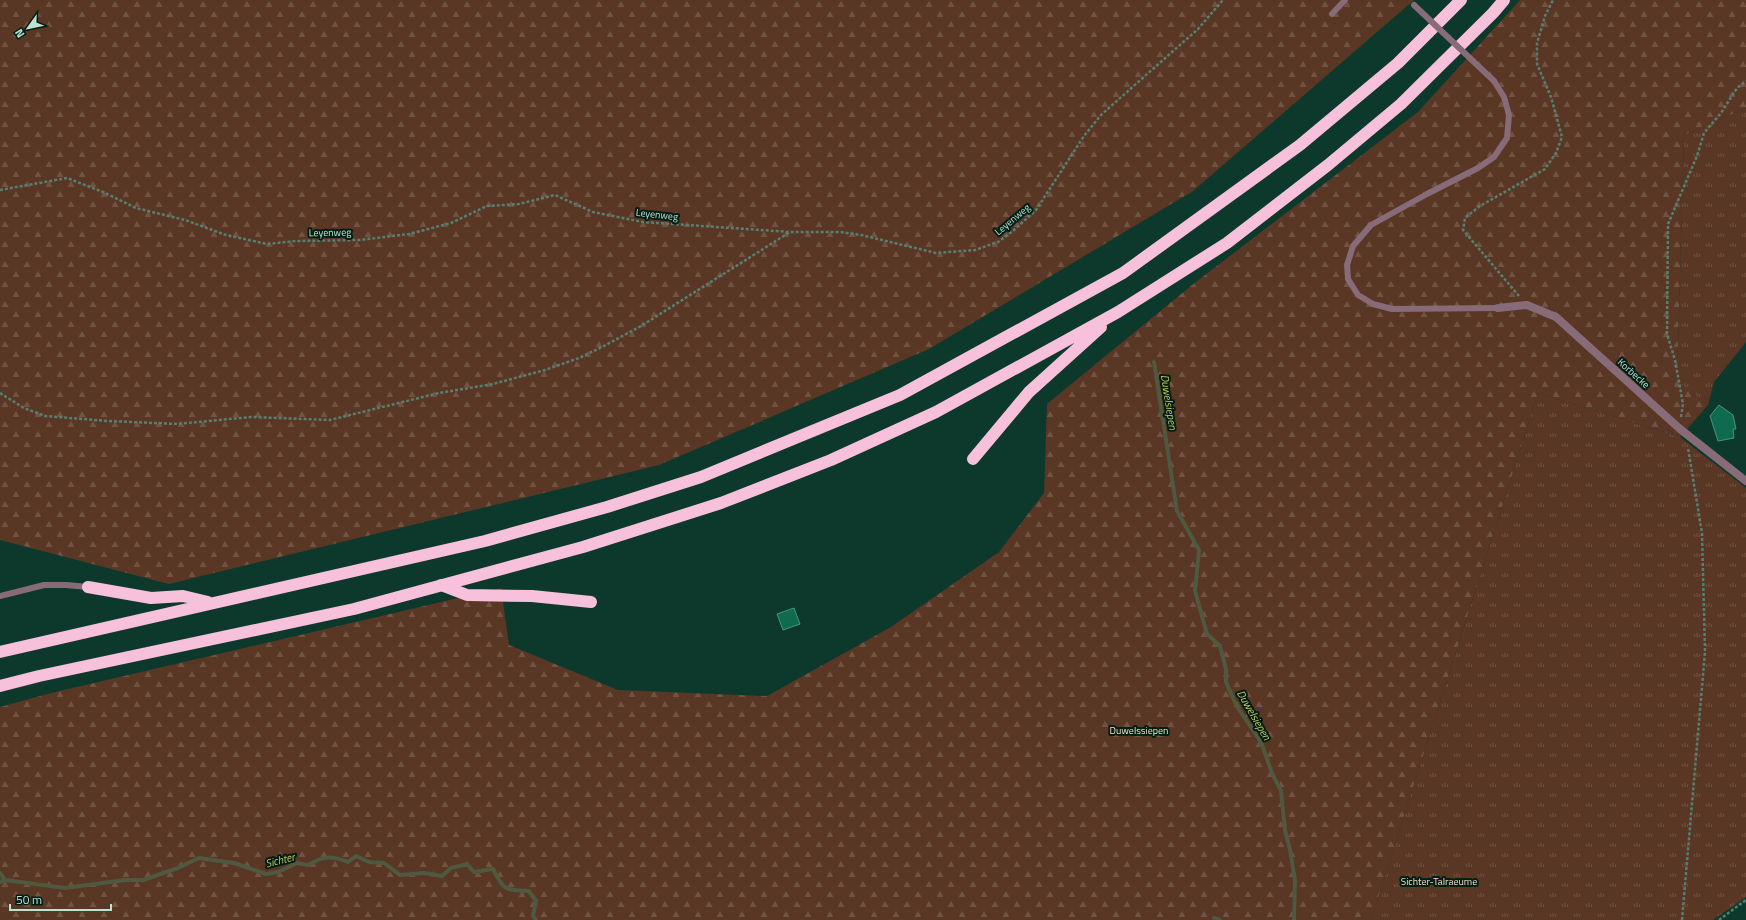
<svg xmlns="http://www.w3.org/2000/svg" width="1746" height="920" viewBox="0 0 1746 920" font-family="'Titillium Web',sans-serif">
<defs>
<pattern id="grass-tufts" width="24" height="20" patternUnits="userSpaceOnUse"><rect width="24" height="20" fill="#5a3624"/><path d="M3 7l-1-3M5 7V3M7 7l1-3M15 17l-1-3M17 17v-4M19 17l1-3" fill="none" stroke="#705343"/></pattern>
<pattern id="forest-firs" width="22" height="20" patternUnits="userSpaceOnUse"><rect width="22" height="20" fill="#5a3624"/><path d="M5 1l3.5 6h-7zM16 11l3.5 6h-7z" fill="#705343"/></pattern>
</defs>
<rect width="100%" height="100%" fill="#0c392b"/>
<path fill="url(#grass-tufts)" d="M1746,108V342L1714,382L1708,405L1677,382L1684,135Z
M1538,393L1680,437L1746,488V897L1713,920H1371Z"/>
<path fill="url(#forest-firs)" d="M0,0H1414L1193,191L929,349L659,465L169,584L0,540Z
M1520,0H1746V108L1684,135L1677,381L1708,405L1680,437L1538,393L1371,920H0V707L51,693L501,588L509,645L618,690L767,696L891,627L999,552L1044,493L1047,404L1192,285L1418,112Z"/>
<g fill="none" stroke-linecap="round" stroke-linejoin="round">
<path stroke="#4e593f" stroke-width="4" d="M1154,362L1177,511L1199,550L1195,591L1207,634L1220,646L1226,669V682L1236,705L1261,742L1272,773L1281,791L1285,830L1290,850L1295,880L1294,920
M0,873L5,880
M0,882L5,880L65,888L125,880H143L178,868L199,858L234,863L266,874L278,872L297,863L308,865C324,856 331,855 348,862L356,856L369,862L384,863L400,875L424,873L442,876L451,868L467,864L474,872L493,869C504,891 505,890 529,891L536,901L533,916L536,920
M1214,918L1220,920"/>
</g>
<path fill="#106a50" stroke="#46967a" d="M1719,405L1733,415L1736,429H1733L1734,438L1718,441L1710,416Z
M794,608L800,624L783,630L777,614Z"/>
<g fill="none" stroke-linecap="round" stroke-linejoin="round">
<path stroke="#568071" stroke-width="2.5" stroke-dasharray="3 2" stroke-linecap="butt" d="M0,190L67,178L103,192L136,208L185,220L226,235L267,244L296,241L360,240L409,234L451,223L487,206L519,204L555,195L593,212L643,222L790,232H840L861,235L936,253L975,250L998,242L1014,230L1036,210L1084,136L1101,115L1198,29L1223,0
M1519,296L1463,230L1465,218L1480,206L1545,169L1556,153L1562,137L1551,97L1537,64V43L1545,16L1553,0
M0,393L24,408L45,416L108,421L177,424L251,417L330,420L439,393L493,384L545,370L579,358L604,346L641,326L790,232
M1681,417L1683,404L1675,360L1667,334L1668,224L1697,156L1704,133L1721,113L1737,88L1746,81
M1682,920L1705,652L1702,533L1688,448
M1719,920L1746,900"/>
<path stroke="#876b78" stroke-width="6" d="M1332,14L1345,0
M1494,81L1504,97L1509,115L1507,138L1494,157L1478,168L1427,194L1371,225L1353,246L1347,265L1348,279L1358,295L1373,304L1392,309L1498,308
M0,596L44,585H66L88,587"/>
<path stroke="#876b78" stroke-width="8" d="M1498,308L1527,305L1556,317L1680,429L1746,481"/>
<path stroke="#f7c0db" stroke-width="12" d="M973,459L1029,392L1101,327
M441,585L467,595L532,596L591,602
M88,587L151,598L183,596L208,602
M0,652L485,541L607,507L701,477L900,395L1123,273L1300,145L1398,63L1461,0
M0,686L39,676L354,609L583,547L721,503L831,460L936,412L1118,312L1227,243L1328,165L1401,104L1493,13L1504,0"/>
<path stroke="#876b78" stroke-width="6" d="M1414,5L1494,81"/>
</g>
<g text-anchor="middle" stroke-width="4" stroke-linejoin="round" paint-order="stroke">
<g font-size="10" fill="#bde3d3" stroke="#001e14">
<text transform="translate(657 214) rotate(6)" y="4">Leyenweg</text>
<text transform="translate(1012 219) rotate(-40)" y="4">Leyenweg</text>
<text transform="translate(330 232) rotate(-1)" y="4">Leyenweg</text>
<text transform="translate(1634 373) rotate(42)" y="4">Korbecke</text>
</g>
<g font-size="10" fill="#ffdac8" stroke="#001e14">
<text x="1139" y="734">Duwelssiepen</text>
<text x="1439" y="885">Sichter-Talraeume</text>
</g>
<g font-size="11" font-style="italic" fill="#c6c464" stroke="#001e14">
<text transform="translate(1169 402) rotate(81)" y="4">Duwelsiepen</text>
<text transform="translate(1254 715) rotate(60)" y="4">Duwelsiepen</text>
<text transform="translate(280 860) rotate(-14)" y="4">Sichter</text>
</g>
</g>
<g transform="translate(28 28) rotate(237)" stroke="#001e14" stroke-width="3" paint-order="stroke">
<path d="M0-3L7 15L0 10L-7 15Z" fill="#bde3d3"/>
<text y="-6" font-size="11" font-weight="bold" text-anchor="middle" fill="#bde3d3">N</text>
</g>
<path d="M10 904v6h101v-6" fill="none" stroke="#bde3d3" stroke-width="2"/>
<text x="16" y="904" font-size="12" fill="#bde3d3" stroke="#001e14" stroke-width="3" paint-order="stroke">50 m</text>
</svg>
